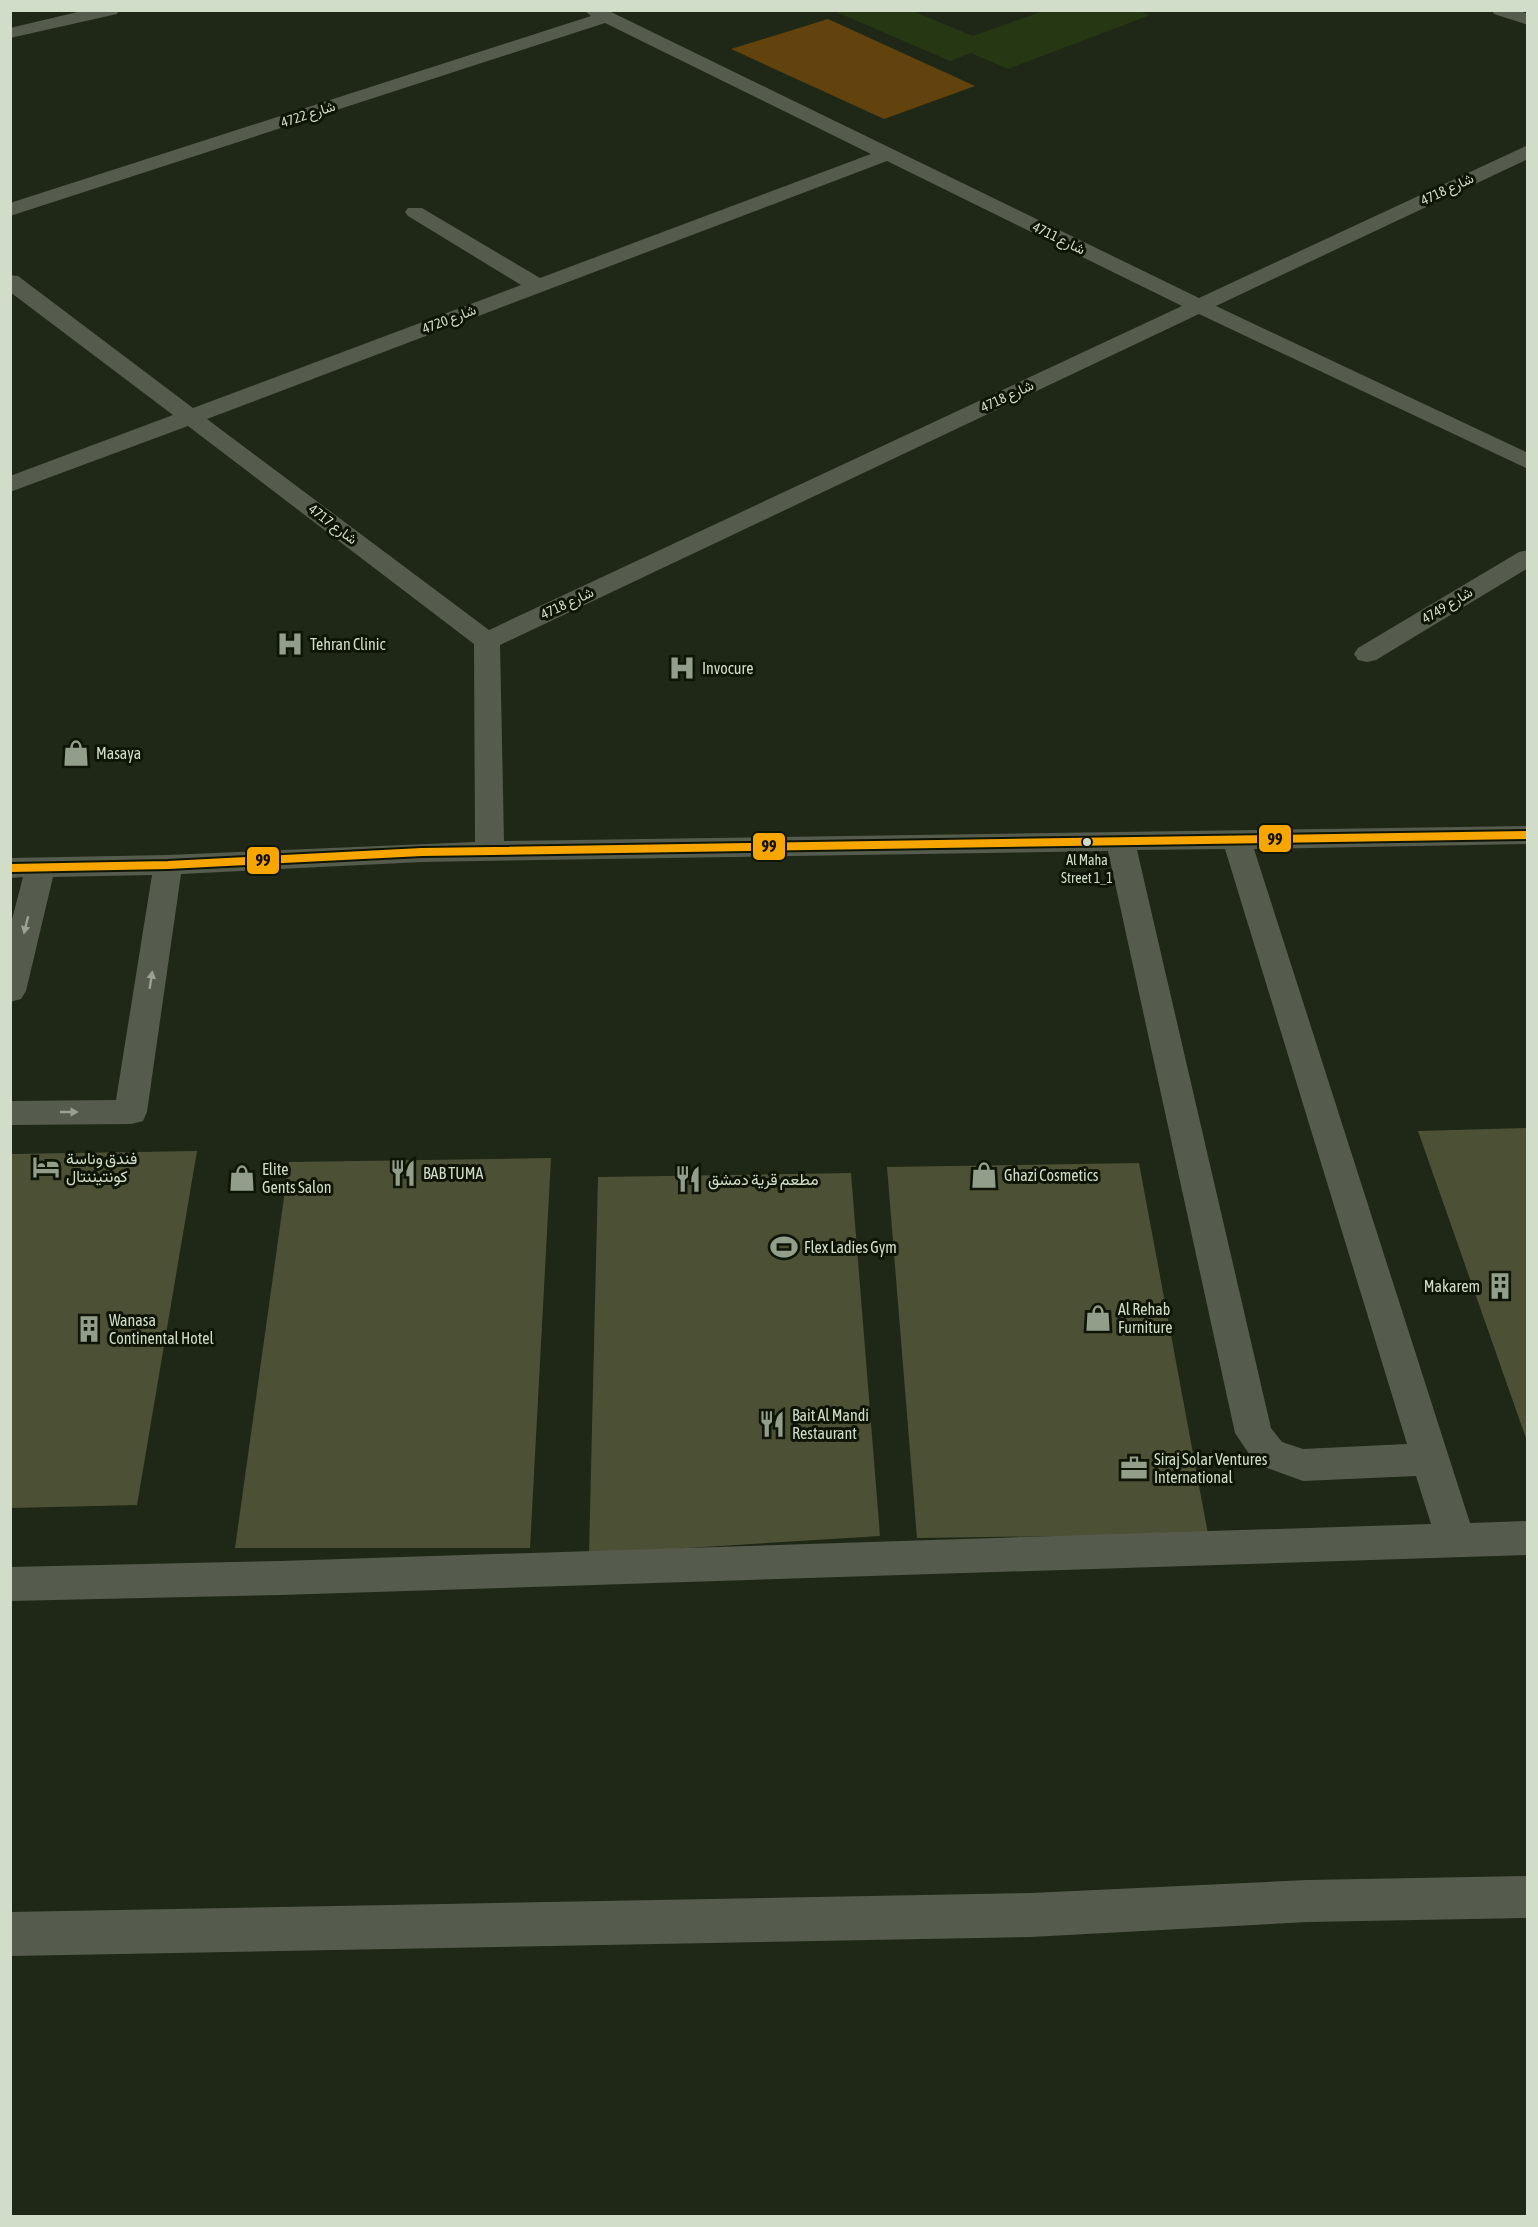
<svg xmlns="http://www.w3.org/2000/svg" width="1538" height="2227" viewBox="0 0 1538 2227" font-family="'Asap Condensed',Vazirmatn,sans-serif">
<rect width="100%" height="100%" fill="#1f2816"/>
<path fill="#263713" d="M1139,11L1150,15L1008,69L971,53L950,61L834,11H912L973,36L1043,11Z"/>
<path fill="#62420d" d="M828,19L975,86L884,119L731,49Z"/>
<path fill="#4c5135" d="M1528,1128V1441H1527L1418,1131Z
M197,1151L137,1505L10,1508V1154Z
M551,1158L530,1548H235L289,1162Z
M1139,1163L1208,1534L917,1538L887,1167Z
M851,1173L880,1536L589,1554L598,1177Z"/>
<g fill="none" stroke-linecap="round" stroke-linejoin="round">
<path fill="#555c4e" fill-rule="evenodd" d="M86,10H119L117,14L10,38V28Z
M584,10H607L1199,298L1528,145V159L1216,306L1528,453V469L1199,314L500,645L504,841L1528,826V844L1254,849L1470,1523L1528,1521V1555L280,1595L10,1601V1567L280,1561L1431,1524L1416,1476L1303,1481L1256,1464L1235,1433L1108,851L422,862L181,874L147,1112L143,1121L131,1124L10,1125V1101L116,1100L152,875L53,877L26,991L21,999L10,1002V927L23,877L10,878V858L168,855L475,842L474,644L188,426L10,492V476L173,415L10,292V275L18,276L193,408L521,285L408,216L405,212L408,208H422L540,278L871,154L605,23L10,216V203L591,16ZM887,161L1182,306L489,630L207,419ZM1225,849L1407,1444L1303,1449L1282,1442L1271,1428L1137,850Z
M1492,10H1518L1528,14V25L1494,14Z
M1528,550V568L1376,660L1367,662L1358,660L1354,654L1358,648L1519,552Z
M1528,1876V1918L1307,1922L1031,1937L10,1956V1912L1031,1893L1307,1880Z"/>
<defs>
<path id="bus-1-far1" d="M1500,835H1528"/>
<path id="bus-1" d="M10,868L168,865L422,852L1528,835"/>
</defs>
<use href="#bus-1-far1" stroke="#0e1507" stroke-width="10"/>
<use href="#bus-1" stroke="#0e1507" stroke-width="12"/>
<use href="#bus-1-far1" stroke="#f7a600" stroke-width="6"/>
<use href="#bus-1" stroke="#f7a600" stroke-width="8"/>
</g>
<defs><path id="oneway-solid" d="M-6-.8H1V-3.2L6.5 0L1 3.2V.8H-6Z" transform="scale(1.5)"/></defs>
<g fill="#9aa392">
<use href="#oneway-solid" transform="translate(26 925) rotate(104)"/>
<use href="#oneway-solid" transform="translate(151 980) rotate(-81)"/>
<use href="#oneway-solid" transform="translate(69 1112)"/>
</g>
<defs>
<symbol id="hospital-bare" viewBox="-9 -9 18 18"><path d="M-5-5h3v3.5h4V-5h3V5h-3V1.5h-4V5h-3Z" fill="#939e8a" stroke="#0e1507" stroke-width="2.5" paint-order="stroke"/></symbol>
<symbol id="shop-bare" viewBox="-9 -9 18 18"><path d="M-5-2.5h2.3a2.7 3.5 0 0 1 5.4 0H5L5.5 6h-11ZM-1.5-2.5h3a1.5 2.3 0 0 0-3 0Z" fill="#939e8a" stroke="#0e1507" stroke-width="2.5" paint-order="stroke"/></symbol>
<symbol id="hotel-bare" viewBox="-9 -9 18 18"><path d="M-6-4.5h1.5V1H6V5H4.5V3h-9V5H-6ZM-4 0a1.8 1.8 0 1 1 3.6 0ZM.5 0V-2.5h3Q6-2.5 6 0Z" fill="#939e8a" stroke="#0e1507" stroke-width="2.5" paint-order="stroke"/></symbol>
<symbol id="restaurant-bare" viewBox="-9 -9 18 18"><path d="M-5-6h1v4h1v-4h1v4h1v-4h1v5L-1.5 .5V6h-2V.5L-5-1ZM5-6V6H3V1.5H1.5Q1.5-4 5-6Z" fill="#939e8a" stroke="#0e1507" stroke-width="2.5" paint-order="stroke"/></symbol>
<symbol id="stadium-bare" viewBox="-9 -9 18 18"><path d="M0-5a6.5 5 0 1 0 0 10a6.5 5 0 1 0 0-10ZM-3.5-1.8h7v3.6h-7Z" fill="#939e8a" stroke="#0e1507" stroke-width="2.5" paint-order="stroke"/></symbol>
<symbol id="building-bare" viewBox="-9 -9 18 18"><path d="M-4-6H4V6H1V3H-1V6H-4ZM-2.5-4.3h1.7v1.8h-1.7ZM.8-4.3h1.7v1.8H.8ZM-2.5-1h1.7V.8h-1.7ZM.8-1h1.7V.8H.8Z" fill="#939e8a" stroke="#0e1507" stroke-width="2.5" paint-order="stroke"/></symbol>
<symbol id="office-bare" viewBox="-9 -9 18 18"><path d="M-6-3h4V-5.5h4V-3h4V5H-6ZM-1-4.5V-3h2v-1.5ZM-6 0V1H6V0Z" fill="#939e8a" stroke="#0e1507" stroke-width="2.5" paint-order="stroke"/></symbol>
</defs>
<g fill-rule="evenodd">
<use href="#hospital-bare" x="271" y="625" width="38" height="38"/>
<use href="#hospital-bare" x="663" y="649" width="38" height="38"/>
<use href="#shop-bare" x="57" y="734" width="38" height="38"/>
<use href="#hotel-bare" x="27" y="1148" width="38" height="38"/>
<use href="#restaurant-bare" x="384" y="1154" width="38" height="38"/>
<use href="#shop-bare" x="965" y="1156" width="38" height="38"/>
<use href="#shop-bare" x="223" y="1159" width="38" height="38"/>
<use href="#restaurant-bare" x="669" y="1160" width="38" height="38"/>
<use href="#stadium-bare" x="765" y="1228" width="38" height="38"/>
<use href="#building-bare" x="1481" y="1267" width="38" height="38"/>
<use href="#shop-bare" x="1079" y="1299" width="38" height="38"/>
<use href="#building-bare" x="70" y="1310" width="38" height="38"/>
<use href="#restaurant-bare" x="753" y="1405" width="38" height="38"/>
<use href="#office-bare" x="1115" y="1449" width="38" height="38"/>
</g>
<circle fill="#d2ddc9" stroke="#0e1507" stroke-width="2" cx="1087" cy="842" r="5"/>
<g text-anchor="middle" stroke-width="6" stroke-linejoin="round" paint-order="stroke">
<g font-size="14" fill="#d2ddc9" stroke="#0e1507">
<text transform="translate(308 114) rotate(-18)" y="5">شارع 4722</text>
<text transform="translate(1447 189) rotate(-25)" y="5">4718 شارع</text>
<text transform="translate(1059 238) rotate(26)" y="5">4711 شارع</text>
<text transform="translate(449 319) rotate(-21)" y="5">4720 شارع</text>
<text transform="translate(1007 396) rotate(-25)" y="5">4718 شارع</text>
<text transform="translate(333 524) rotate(37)" y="5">4717 شارع</text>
<text transform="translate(567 603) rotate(-25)" y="5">4718 شارع</text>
<text transform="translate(1447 605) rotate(-31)" y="5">4749 شارع</text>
</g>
<g font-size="14" fill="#d2ddc9" stroke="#0e1507">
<text x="1087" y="865">Al Maha<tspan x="1087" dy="18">Street 1_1</tspan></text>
</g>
<g font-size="16" fill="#d2ddc9" stroke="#0e1507" text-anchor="start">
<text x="310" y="650">Tehran Clinic</text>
<text x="702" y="674">Invocure</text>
<text x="96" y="759">Masaya</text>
<text x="66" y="1164">فندق وناسة<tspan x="66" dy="18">كونتيننتال</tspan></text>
<text x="262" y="1175">Elite<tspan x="262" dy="18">Gents Salon</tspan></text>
<text x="423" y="1179">BAB TUMA</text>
<text x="1004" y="1181">Ghazi Cosmetics</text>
<text x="708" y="1185">مطعم قرية دمشق</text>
<text x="804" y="1253">Flex Ladies Gym</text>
<text x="1480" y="1292" text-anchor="end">Makarem</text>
<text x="1118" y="1315">Al Rehab<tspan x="1118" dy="18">Furniture</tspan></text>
<text x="109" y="1326">Wanasa<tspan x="109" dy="18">Continental Hotel</tspan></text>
<text x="792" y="1421">Bait Al Mandi<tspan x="792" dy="18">Restaurant</tspan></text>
<text x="1154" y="1465">Siraj Solar Ventures<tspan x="1154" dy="18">International</tspan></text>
</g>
</g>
<g stroke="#0e1507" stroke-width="2">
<rect x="1258" y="824" width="34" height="29" rx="6" fill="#f7a600"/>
<rect x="752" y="832" width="34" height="29" rx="6" fill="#f7a600"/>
<rect x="246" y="846" width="34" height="29" rx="6" fill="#f7a600"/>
</g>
<g font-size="16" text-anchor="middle" font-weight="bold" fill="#111">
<text x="1275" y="845">99</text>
<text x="769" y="852">99</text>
<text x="263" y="866">99</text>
</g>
<rect width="1538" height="2227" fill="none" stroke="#d2ddc9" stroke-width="24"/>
</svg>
